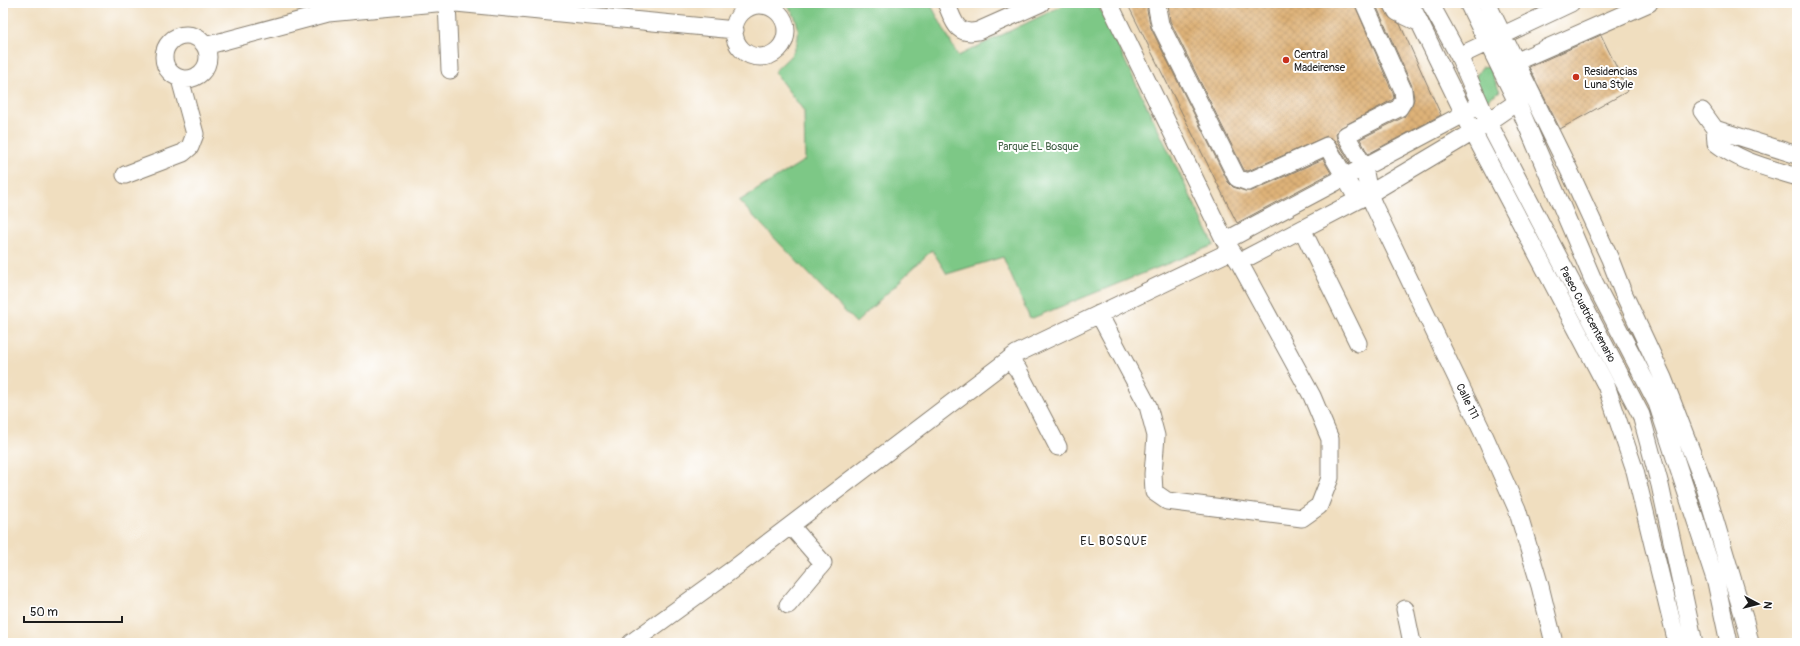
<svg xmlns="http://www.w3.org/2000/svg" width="1800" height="646" viewBox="0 0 1800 646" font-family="Pangolin,sans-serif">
<defs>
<pattern id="building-cross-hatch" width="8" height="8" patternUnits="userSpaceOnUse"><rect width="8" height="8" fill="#deb278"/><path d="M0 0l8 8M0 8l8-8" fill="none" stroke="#be9867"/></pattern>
</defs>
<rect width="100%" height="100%" fill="#fff"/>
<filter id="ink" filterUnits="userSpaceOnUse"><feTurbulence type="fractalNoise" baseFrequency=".025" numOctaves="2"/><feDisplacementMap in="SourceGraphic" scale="8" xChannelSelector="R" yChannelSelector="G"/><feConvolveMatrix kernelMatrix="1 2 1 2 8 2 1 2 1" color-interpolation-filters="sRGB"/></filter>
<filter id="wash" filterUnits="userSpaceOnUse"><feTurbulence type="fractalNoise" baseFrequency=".012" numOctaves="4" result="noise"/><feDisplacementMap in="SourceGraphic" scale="16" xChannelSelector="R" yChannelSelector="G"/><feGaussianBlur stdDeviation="0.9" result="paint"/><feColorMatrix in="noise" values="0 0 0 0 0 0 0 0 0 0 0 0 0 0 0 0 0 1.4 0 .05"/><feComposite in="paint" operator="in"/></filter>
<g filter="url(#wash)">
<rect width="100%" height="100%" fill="#f0debf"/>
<path fill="#7dc886" stroke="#4c7251" d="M784,3H930L958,56L1068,3H1097L1214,245L1030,319L1003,257L947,274L932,250L856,323L739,201L805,160L804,111L774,72C779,66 787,60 792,54C803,37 799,15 784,3Z
M1488,66L1500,91L1485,101L1474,79L1482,67Z"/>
<g id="blocks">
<path fill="url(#building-cross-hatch)" d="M1127,3H1148L1147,10L1151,28L1228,182L1233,187L1245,191H1252L1323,159L1331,173L1237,223Z
M1168,3H1354L1393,93L1394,98L1392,100L1338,129L1336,134L1337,140L1350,163L1349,164L1335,141L1327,136L1248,171L1244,170L1170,21Z
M1375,3H1382L1389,17L1400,24L1441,115L1368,154L1360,139L1404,117L1412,105L1414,99L1412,86Z
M1601,35L1628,91L1560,129L1529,67Z"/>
</g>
</g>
<g filter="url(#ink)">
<use href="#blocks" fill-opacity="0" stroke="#867d6e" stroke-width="1"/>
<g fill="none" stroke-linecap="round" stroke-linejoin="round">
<defs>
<path id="minor" d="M447,3L450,70
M456,3L735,30
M946,3C954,20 955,36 978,31L1041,3
M1158,3L1157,8L1160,24L1237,178L1248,182L1327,146L1358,200
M1364,3L1403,90L1404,100L1399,108L1346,135L1364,167L1369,194L1374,206L1485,437L1517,509L1540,586L1554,643
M1392,3L1397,12L1420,23
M1410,3L1473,132L1606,385L1635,471L1677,643
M1430,3L1459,56L1488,122L1641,415L1660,485L1694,643
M1468,3L1517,102L1594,282L1657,403L1716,582L1729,643
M1487,3L1569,170L1610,259L1622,290L1663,378L1704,484L1745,621L1750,643
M734 31a26 26 0 1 1 52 0a26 26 0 1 1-52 0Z
M164 57a22 22 0 1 1 44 0a22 22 0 1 1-44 0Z
M205,46L328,13L436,3
M1459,56L1571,3
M1506,66L1649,3
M1702,111L1715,129L1716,143C1740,162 1769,168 1797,177
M1715,129L1797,155
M125,175L183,153L190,147L195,134L180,79
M1302,229L1358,343
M1225,241L1475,108
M1239,262L1369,194L1473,132L1517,102
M1099,314L1148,406L1156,436L1153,474L1154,492L1167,501L1302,518L1319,506L1330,478V439L1312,396L1239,262L1225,241L1109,3
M1009,359L1018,370L1058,447
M788,605L823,563L791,526
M1405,609L1412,643
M631,643L732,570L1016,354L1231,251"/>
</defs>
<use href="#minor" stroke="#867d6e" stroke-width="19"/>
<use href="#minor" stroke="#fff" stroke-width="17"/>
</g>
</g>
<g fill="#c8321e" stroke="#fff" stroke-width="1.5">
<circle cx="1286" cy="60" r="4"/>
<circle cx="1576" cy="77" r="4"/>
</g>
<g text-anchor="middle" stroke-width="4" stroke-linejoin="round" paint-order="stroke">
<g font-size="11" fill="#1c1c1c" stroke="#fff" text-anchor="start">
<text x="1294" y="58">Central<tspan x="1294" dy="13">Madeirense</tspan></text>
<text x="1584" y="75">Residencias<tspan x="1584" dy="13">Luna Style</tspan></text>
</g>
<g font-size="11" fill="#436146" stroke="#fff">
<text x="1038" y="150">Parque EL Bosque</text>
</g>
<g font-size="11" fill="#1c1c1c" stroke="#fff">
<text transform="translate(1588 314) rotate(62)" y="4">Paseo Cuatricentenario</text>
<text transform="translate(1468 401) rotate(64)" y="4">Calle 111</text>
</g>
<g font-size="12" letter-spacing="1" fill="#1c1c1c" stroke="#fff">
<text x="1114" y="545">EL BOSQUE</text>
</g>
</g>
<rect width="1800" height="646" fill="none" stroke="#fff" stroke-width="16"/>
<g transform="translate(1758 604) rotate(97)" stroke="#ffffff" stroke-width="3" paint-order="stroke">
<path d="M0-3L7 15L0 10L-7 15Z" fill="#1c1c1c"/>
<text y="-6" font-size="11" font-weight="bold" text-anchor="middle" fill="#1c1c1c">N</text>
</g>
<path d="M24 616v6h98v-6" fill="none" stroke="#1c1c1c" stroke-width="2"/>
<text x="30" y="616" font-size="12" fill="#1c1c1c" stroke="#ffffff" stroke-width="3" paint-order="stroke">50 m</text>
</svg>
